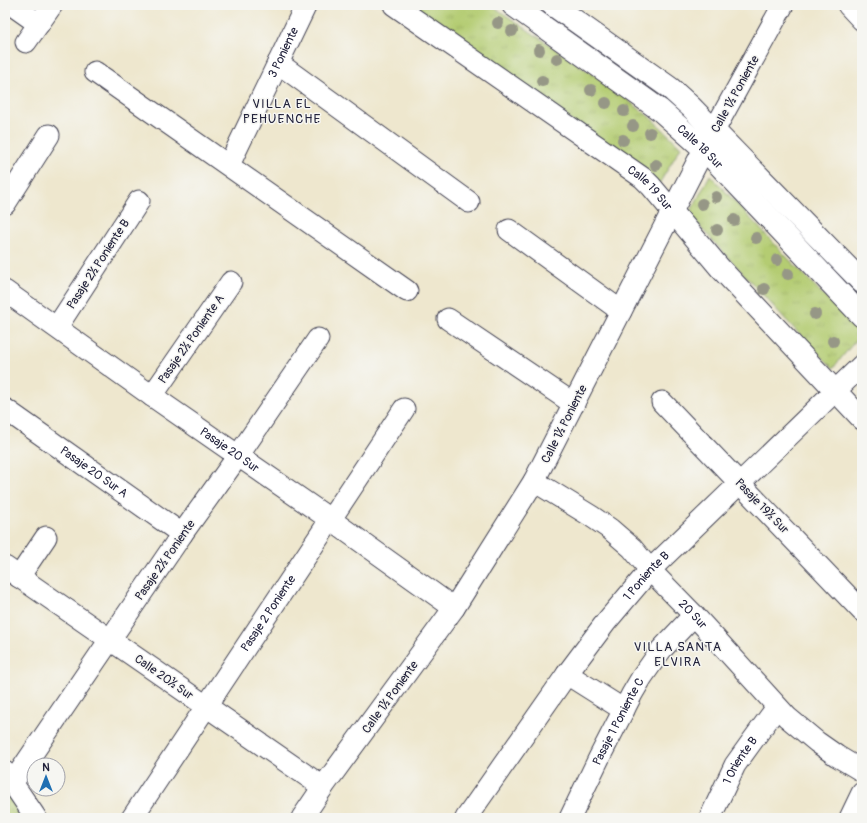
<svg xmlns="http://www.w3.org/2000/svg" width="867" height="823" viewBox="0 0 867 823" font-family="Pangolin,sans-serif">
<defs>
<pattern id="grass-dots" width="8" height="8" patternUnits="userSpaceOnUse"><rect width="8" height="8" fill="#b4cc72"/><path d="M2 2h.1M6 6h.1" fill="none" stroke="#9aaf64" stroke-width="1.8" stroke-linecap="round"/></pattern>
<pattern id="park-tufts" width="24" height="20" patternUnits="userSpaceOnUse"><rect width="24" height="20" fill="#b4cc72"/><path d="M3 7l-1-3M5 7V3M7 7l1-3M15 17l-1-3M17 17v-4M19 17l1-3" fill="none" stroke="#9aaf64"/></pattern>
</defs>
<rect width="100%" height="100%" fill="#f6f6f2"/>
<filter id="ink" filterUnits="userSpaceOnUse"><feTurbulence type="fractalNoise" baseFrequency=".025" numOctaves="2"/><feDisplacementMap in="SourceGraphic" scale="8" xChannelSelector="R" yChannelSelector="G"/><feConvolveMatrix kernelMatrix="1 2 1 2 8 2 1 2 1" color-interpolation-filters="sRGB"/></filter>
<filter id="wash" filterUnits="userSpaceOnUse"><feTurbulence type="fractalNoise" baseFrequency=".012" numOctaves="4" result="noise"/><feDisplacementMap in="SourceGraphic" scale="16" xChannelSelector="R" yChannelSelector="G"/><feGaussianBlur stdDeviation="0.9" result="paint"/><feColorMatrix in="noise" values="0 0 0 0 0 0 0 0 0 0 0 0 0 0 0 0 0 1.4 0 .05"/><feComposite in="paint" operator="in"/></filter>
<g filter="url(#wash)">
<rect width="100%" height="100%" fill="#eee7ce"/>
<path fill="url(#grass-dots)" stroke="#6b7756" d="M5,788L25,818H5Z"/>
<path fill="url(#park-tufts)" stroke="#6b7756" d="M410,5H491L610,86L652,119L681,147L659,184Z
M710,175L782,252L861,334L833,368L801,336L689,215Z"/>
</g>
<g filter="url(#ink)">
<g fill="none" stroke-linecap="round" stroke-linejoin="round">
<defs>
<g id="minor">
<path d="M12,5L39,24"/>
<path id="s1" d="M394,5L643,178L651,186L720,268L862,419"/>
<path d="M848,5L862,20"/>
<path d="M26,42L52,5"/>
<path d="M278,63L469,202"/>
<path d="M95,72L407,291"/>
<path id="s2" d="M229,165L306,5"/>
<path d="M5,204L49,135"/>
<path d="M509,230L621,311"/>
<path id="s3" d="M5,291L152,396L331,520L454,608"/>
<path d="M448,319L574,404"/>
<path d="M57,327L139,201"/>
<path d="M152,396L231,282"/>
<path d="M662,402L862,611"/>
<path id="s4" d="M5,409L182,534"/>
<path id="s5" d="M534,481L591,516L610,529L632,548L650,570L694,615L787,717L817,742L837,756L862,771"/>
<path d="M5,567L323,787"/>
<path d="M19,577L46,537"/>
<path d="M567,674L624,710"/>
<path d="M5,772L36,818"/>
<path d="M13,782L182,534L238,456L318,339"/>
<path id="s6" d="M132,818L404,409"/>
<path d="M302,818L323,787L454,608L534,481L704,149L783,5"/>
<path id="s7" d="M466,818L567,674L606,622L650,570L862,365"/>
<path id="s8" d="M570,818L599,758L632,694L642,677L661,650L694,615"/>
<path id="s9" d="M710,818L735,765L753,740L777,707"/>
<path d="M850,818L862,793"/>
</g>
<g id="major">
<path id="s10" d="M513,5L660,110L704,149L862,316"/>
<path d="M553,5L670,88L691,107L862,282"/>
</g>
</defs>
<use href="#minor" stroke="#414051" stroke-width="23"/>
<use href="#major" stroke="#414051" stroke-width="24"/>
<use href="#minor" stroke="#fff" stroke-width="21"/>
<use href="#major" stroke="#fff" stroke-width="22"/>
</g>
<g fill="#969786">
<circle cx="498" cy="23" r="6"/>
<circle cx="512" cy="31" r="6"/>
<circle cx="539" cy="50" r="6"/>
<circle cx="557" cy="59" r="6"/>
<circle cx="542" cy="81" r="6"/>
<circle cx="591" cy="90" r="6"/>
<circle cx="606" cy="103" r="6"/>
<circle cx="624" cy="111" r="6"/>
<circle cx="633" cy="126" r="6"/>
<circle cx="650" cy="133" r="6"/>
<circle cx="623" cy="140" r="6"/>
<circle cx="656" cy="165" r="6"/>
<circle cx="716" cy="197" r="6"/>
<circle cx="702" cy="204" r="6"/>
<circle cx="734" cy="220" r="6"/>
<circle cx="717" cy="230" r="6"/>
<circle cx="756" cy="238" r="6"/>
<circle cx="777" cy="260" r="6"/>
<circle cx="788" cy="274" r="6"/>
<circle cx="764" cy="289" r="6"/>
<circle cx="815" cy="314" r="6"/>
<circle cx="833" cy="341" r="6"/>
</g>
</g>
<g text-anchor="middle" stroke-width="3" stroke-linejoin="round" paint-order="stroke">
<g font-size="12" fill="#22223b" stroke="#f6f6f2">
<text dy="4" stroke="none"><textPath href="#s2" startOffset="125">3 Poniente</textPath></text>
<text transform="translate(735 94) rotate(-61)" y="4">Calle 1½ Poniente</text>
<text dy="4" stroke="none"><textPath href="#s10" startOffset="235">Calle 18 Sur</textPath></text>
<text dy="4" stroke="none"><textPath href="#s1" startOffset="315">Calle 19 Sur</textPath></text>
<text transform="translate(98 264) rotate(-57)" y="4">Pasaje 2½ Poniente B</text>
<text transform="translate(191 339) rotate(-55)" y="4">Pasaje 2½ Poniente A</text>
<text transform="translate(564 424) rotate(-63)" y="4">Calle 1½ Poniente</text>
<text dy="4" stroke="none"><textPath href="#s3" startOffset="275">Pasaje 20 Sur</textPath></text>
<text dy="4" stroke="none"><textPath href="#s4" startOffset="109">Pasaje 20 Sur A</textPath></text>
<text transform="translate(762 506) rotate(46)" y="4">Pasaje 19½ Sur</text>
<text transform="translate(165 560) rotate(-55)" y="4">Pasaje 2½ Poniente</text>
<text dy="4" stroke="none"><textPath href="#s7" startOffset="302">1 Poniente B</textPath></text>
<text dy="4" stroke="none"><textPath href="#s6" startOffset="246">Pasaje 2 Poniente</textPath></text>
<text dy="4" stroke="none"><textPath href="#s5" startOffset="209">20 Sur</textPath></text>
<text transform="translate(164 677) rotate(35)" y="4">Calle 20½ Sur</text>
<text transform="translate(390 697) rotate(-54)" y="4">Calle 1½ Poniente</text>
<text dy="4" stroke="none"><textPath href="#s8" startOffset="108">Pasaje 1 Poniente C</textPath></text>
<text dy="4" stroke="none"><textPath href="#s9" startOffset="65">1 Oriente B</textPath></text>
</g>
<g font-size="13" letter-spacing="1" fill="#22223b" stroke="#f6f6f2">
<text x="282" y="108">VILLA EL<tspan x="282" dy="15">PEHUENCHE</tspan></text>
<text x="678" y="651">VILLA SANTA<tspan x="678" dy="15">ELVIRA</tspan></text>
</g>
</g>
<rect width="867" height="823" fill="none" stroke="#f6f6f2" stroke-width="20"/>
<g transform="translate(46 777)"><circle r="19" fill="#f6f6f2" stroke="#a1a1a9"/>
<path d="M0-3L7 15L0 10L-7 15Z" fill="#1f6fb2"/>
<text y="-6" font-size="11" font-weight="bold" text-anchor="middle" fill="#22223b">N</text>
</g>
</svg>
